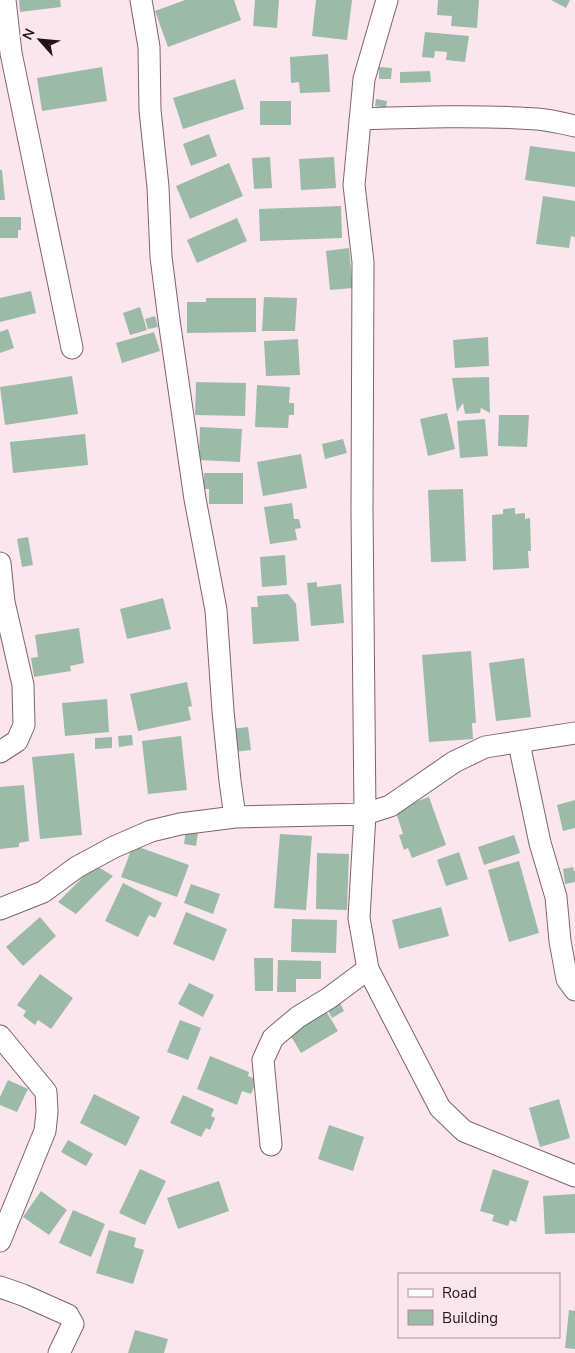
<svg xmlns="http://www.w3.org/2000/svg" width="575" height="1353" viewBox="0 0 575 1353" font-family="'Nunito Sans',sans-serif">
<rect width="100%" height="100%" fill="#fce6ed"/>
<path fill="#9bbaa8" d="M19,0H60L61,7L20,12Z
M185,0H234L241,20L168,47L155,11Z
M255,0H279L277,28L253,26Z
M316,0H352L347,40L312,36Z
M438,0H479L477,28L451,26L452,16L437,15Z
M551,0H570L566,8Z
M425,32L469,36L465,62L446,60L447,52L435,51L434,58L422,57Z
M328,54L330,92L300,93L299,82L291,83L290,57Z
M102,67L107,101L42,111L37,78Z
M379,67L392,68L391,79H379Z
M430,71L431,82L400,83V72Z
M235,79L244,109L183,129L173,98Z
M376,99L387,101L386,108L375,106Z
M260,101H291V125H260Z
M209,134L217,156L191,166L183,144Z
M530,146L575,152V187L525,180Z
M270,157L272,188L254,189L252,158Z
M334,157L336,188L301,190L299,159Z
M229,163L243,196L190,219L176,186Z
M0,170H2L5,200H0Z
M543,196L575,201V237L571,236L569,248L536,244Z
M341,206L342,238L260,241L259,209Z
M0,217H21V230H18V238H0Z
M237,218L247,241L197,263L187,240Z
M349,248L353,288L330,290L326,251Z
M31,291L36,313L0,322V298Z
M264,297L297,298L295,331H262Z
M206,298H256V332L187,333V302H206Z
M140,307L147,330L130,335L123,313Z
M155,316L158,327L148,329L145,319Z
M8,329L14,348L0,353V332Z
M154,332L160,351L122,363L116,343Z
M488,337L489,366L455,368L453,340Z
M298,339L300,375L266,376L264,341Z
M72,376L78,414L5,425L0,387Z
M489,377L490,413L481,408L480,413L465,414L463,403L457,412L452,378Z
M196,382L246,383L245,416L195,415Z
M257,385L290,387L289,403H294V415H289L288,428L255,427Z
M447,413L455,449L428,456L420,419Z
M499,415H529L527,447L498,446Z
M485,419L488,456L460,458L457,421Z
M200,427L242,429L240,462L199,460Z
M85,434L88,465L13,473L10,442Z
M343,439L347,453L325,459L322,444Z
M301,454L307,488L263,496L257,462Z
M204,473H243V504H209V489H204Z
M463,489L466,561L431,562L428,490Z
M292,503L294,519H299L301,528L295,529L297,540L270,544L264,507Z
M515,508V514L525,513V519L530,518L531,551H528L529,568L493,570L492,515L503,514V509Z
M28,537L33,565L22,567L17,539Z
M285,555L287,585L262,587L260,557Z
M317,582V587L341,584L344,623L311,626L307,583Z
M288,594L296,604L299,641L253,644L251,607H258L257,596Z
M163,598L171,629L127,639L120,609Z
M79,628L84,663L70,666L71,671L34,677L31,658L38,657L35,635Z
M471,651L476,723H472L473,739L429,742L422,655Z
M524,658L531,717L496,721L489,663Z
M187,682L192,706L188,707L191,720L138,731L130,694Z
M107,699L109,732L65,736L62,703Z
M248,727L251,750L234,752L231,729Z
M132,735L133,745L119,747L118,736Z
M181,736L187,790L148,794L142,741Z
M112,737V748L95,749V738Z
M74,753L82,835L40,839L32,757Z
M24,785L29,841L19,843V847L0,849V787Z
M429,797L446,845L412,858L408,848L404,850L399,835L403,834L395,809Z
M575,800V828L563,831L557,805Z
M186,830L198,832L196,846L184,844Z
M280,834L312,836L306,910L274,908Z
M514,835L520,853L484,865L478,847Z
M133,845L189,865L177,897L121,877Z
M459,852L468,879L446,886L437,860Z
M317,853L349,854L347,910L316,909Z
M519,861L539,933L509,942L488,870Z
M95,865L113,876L76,914L58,902Z
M573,867L574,871H575V882L565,884L563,869Z
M123,883L162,903L155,918L149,915L138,937L105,921Z
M191,884L220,894L213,914L184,903Z
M441,907L449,936L399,949L392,920Z
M186,912L227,929L214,961L173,944Z
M40,917L56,936L23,966L6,947Z
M292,919L337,920L336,953L291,952Z
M254,958H273V991H255Z
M278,960L321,961V979H296V992H277Z
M40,974L73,998L51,1029L38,1020L35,1025L23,1016L26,1011L17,1005Z
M189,983L214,995L203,1017L178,1004Z
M338,999L344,1011L332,1018L326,1007Z
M323,1006L338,1031L301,1053L286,1028Z
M180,1020L201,1028L188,1060L167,1052Z
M210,1056L249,1072L248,1076L257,1080L251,1094L242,1091L237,1105L197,1089Z
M8,1080L28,1089L17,1112L0,1105V1097Z
M94,1094L140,1117L126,1146L80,1123Z
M183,1095L214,1109L211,1116L215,1118L210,1130L206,1128L201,1137L170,1123Z
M559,1099L570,1138L540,1147L529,1108Z
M329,1125L364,1137L353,1171L318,1159Z
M68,1140L93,1154L86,1166L61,1152Z
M140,1169L166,1181L145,1225L119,1213Z
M493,1169L529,1181L516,1222L510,1220L508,1226L492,1221L494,1215L480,1211Z
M219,1181L229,1211L178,1229L167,1198Z
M41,1191L67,1210L49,1235L23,1217Z
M575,1194V1233L545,1234L543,1196Z
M73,1210L105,1224L91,1257L59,1243Z
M109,1230L136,1238L134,1247L144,1250L133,1284L96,1273Z
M569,1310L575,1311V1349L565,1348Z
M135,1330L168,1339L164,1353H128Z"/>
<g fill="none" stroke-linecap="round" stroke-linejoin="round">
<defs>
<path id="street" d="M5,0L11,53L72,348
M141,0L149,47L150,110L158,187L161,257L169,320L195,499L216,610L223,711L230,781L235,817
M387,0L364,79L354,185L363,262L362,511L365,814L359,918L368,969L440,1108L464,1131L575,1176
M360,119C419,117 478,115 537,119C550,120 562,123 575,126
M0,563L4,602L23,685L24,725L17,741L0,752
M522,741L521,753L540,843L556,897L560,941L567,979L575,990
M0,909L43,892L77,867L114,847L151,831L180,824L235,817L365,814L390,806L454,762L485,747L575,733
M0,1036L46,1092L47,1112L45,1131L0,1241
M271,1145L263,1060L273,1038L298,1017L329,998L368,969
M0,1287L23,1295L68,1315L73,1324L59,1353"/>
</defs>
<use href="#street" stroke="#81626c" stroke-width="23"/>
<use href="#street" stroke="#fff" stroke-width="21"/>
</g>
<rect x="398" y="1273" width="162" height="65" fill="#fce6ed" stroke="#a49297"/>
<rect x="408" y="1289" width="25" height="8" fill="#ffffff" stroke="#a49297"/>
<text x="442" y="1298" font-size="15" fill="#1f1317">Road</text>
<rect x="408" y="1310" width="25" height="15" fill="#9bbaa8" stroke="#a49297"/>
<text x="442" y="1323" font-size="15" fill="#1f1317">Building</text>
<g transform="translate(40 40) rotate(297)" stroke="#fce6ed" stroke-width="4" paint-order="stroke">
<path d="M0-4L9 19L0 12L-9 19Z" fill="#1f1317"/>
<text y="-8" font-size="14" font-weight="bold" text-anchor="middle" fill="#1f1317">N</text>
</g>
</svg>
